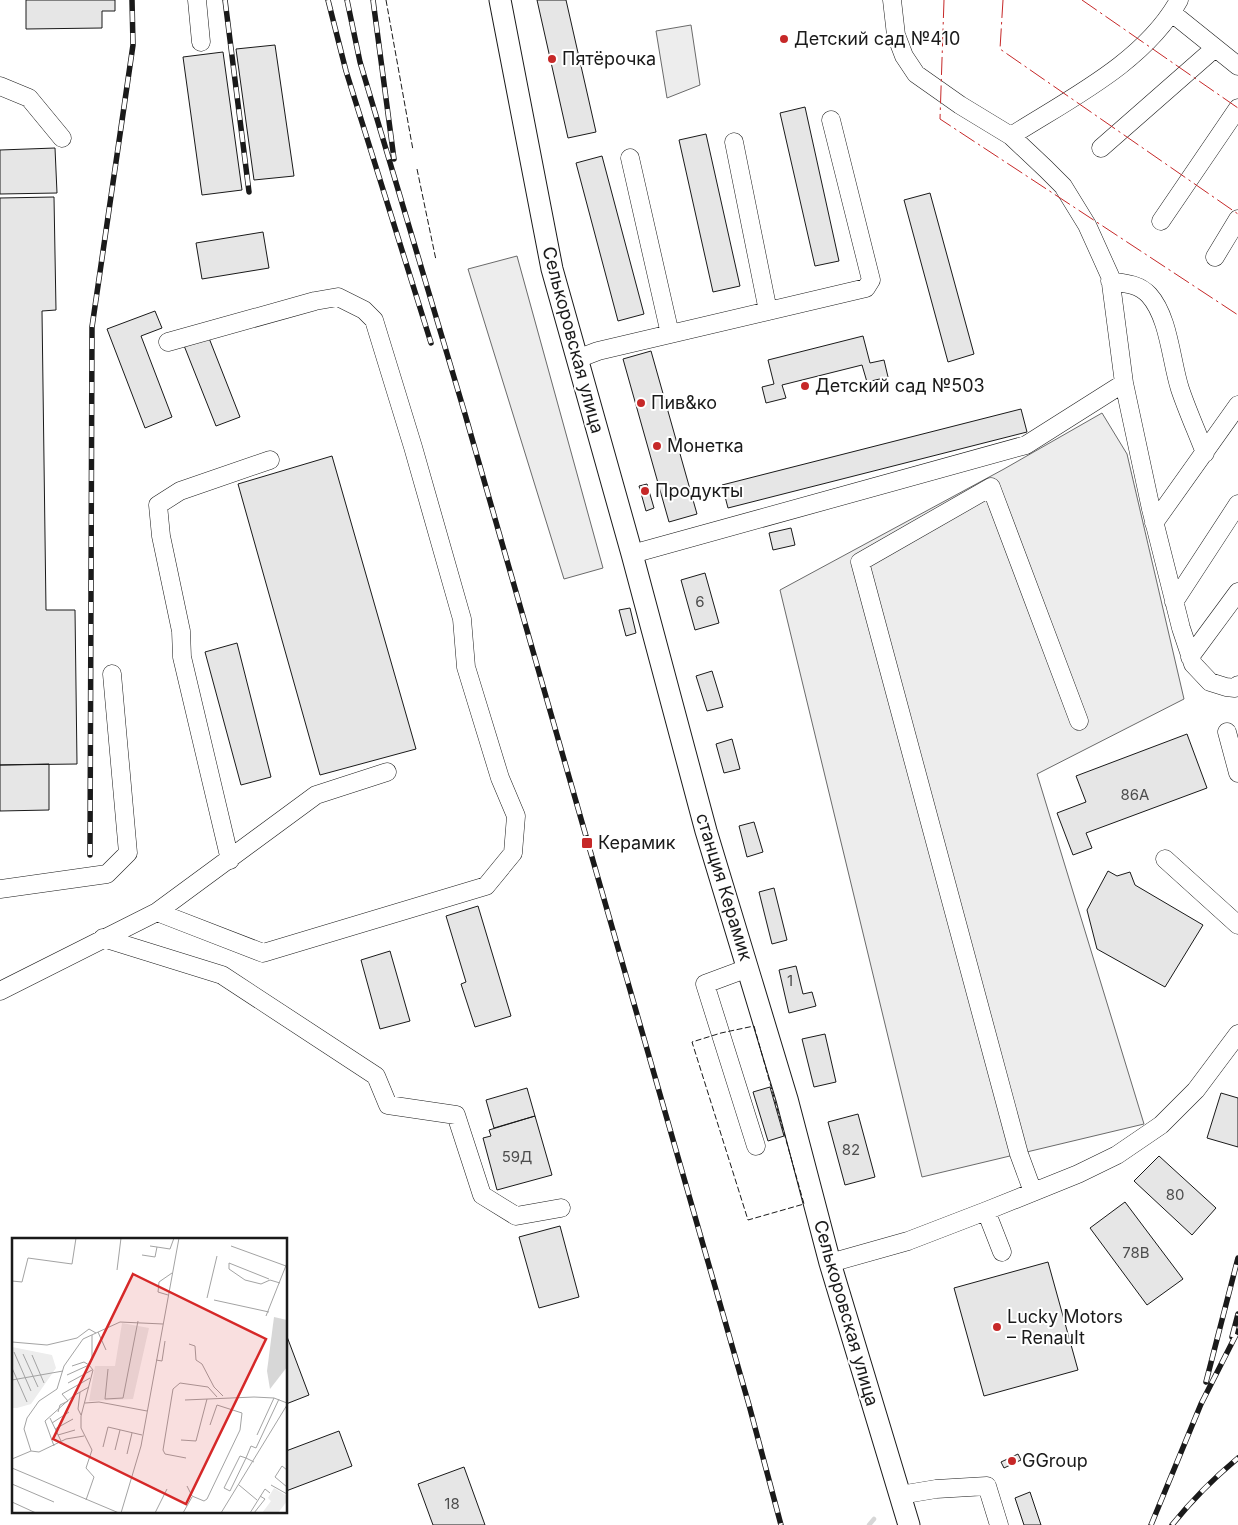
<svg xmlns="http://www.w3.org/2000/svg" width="1238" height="1525" viewBox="0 0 1238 1525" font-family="Inter,sans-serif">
<rect width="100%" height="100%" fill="#fff"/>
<path fill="#ededed" stroke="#6a6a6a" d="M691,25L700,85L667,98L656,31Z
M517,256L603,568L564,579L468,269Z
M1102,413L1127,454L1184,699L1037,774L1144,1124L922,1177L780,590L1004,469Z"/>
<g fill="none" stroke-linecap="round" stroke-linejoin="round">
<path stroke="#d7d7d7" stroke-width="4.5" d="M869,1525L874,1519"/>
</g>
<path fill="#e6e6e6" stroke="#1a1a1a" d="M26,0H115V11H102V28L26,29Z
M537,0H566L596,132L568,138Z
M275,45L294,176L254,180L236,49Z
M223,52L242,190L202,195L183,57Z
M805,107L839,261L815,266L780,113Z
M706,134L740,286L713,292L679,140Z
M55,148L57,193L0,194V150Z
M602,156L644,314L618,321L576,163Z
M930,193L974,354L948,362L904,200Z
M54,197L56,310L42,311L46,610H75L77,764L0,765V198Z
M263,232L269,268L202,279L196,243Z
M155,311L162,328L141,336L172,417L145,428L107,329Z
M207,333L240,417L216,426L183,343Z
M863,336L870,363L884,360L888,377L867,382L862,365L782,385L786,398L766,403L762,387L774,384L768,360Z
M651,351L697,514L669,522L623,359Z
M1021,409L1027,432L728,508L722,485Z
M332,456L416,749L320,775L238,484Z
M647,484L654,508L646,511L639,486Z
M791,528L795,545L773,550L769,533Z
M705,573L719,623L695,630L681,580Z
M630,608L636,633L626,636L619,610Z
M237,643L271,777L241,785L205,652Z
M712,671L723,707L707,711L696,676Z
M1187,734L1207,788L1086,833L1092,848L1073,855L1057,813L1086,802L1076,776Z
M732,739L740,769L724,773L716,744Z
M49,764V810L0,811V765Z
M754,822L763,852L747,857L739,826Z
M1108,871L1117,876L1130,872L1135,885L1203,925L1165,987L1097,949L1087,910Z
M774,888L787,940L772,944L759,892Z
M478,906L511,1016L475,1027L461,984L466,982L446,916Z
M390,951L410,1021L380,1029L361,960Z
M796,966L803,994L812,992L816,1006L789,1013L779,970Z
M825,1034L836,1082L814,1087L802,1039Z
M770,1087L784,1136L768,1141L753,1092Z
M527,1088L535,1116L494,1128L486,1100Z
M1221,1093L1238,1098V1147L1207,1138Z
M858,1114L875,1177L845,1185L828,1122Z
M535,1116L552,1175L497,1190L483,1138L491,1136L489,1130Z
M1159,1156L1216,1208L1192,1235L1134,1181Z
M1125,1202L1183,1279L1147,1305L1090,1228Z
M560,1226L579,1297L539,1308L519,1237Z
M1048,1262L1078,1370L984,1396L954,1288Z
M286,1334L309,1395L286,1404Z
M339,1431L352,1466L286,1491V1451Z
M1018,1454L1021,1460L1004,1468L1001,1462Z
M464,1467L485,1525H433L418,1484Z
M1030,1492L1041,1525H1024L1015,1498Z"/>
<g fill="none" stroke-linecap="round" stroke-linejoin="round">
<defs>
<path id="minor" d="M197,0L201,42
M892,0L896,35L904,56L916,74L960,105L1011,136L1046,169L1063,186L1087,225L1110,276L1124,383L1151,509L1181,628L1193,664L1210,682L1226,687L1235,688L1238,685
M1172,13L1238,66
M0,86L29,98L62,138
M1011,136C1069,99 1145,62 1179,0
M734,142L768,311
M1101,148L1215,48
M630,158L670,334
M1161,221L1238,108
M1215,257L1238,219
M1110,281C1124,283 1139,284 1149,295C1169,317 1171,361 1180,389C1187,410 1197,432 1205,453
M577,359L598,351L866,288L871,280L831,120
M1154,523L1238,405
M632,554L1026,445L1124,383
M1174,602L1238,504
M1190,657L1238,592
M1227,732L1238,773
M1165,859L1238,925
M230,860L182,657L181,631L161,536L158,505L180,491L270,460
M0,889L107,874L128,853L112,674
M157,912L263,953L486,886L513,853L516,816L500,778L466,667L462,619L413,447L374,320L364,310L338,297L315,301L168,342
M103,938L222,975L376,1076L388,1105L456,1115L482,1195L516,1216L561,1208
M748,968L705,984L756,1146
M0,991L157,912L316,795L387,772
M1033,1192L1019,1154L860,562L991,487L1079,721
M986,1211L1002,1252
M830,1263L908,1241L986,1211L1078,1174L1117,1155L1161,1125L1196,1090L1238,1034
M900,1495L936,1489L987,1486L999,1525"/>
<path id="major" d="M500,0L552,269L632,554L706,831L787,1099L830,1263L909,1525"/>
</defs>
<use href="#minor" stroke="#1a1a1a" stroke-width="19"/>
<use href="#major" stroke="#1a1a1a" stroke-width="23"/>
<use href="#minor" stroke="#fff" stroke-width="18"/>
<use href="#major" stroke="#fff" stroke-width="21"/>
<defs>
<path id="rail" d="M225,0L249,192
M328,0L346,71L431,343
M347,0L360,62L465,414L749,1405L781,1525
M373,0L394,159
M90,855L92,327L133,45L132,0
M1232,1337L1238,1314
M1206,1382L1238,1258
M1151,1525L1201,1404L1238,1331
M1172,1525C1192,1500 1214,1478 1238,1458"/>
</defs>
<use href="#rail" stroke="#1a1a1a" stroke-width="5.5"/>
<use href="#rail" stroke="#fff" stroke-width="4" stroke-dasharray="11" stroke-linecap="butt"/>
<path stroke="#1a1a1a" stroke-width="1" stroke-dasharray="6 2.5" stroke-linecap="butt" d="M386,0L413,150
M417,169L436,260
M754,1026L804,1204L748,1220L692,1042L721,1033Z"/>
<path stroke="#c62828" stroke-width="1" stroke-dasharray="18 4 2.5 4" stroke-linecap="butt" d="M944,0L940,119L1238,315
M1003,0L1000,49L1238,214
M1082,0L1238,108"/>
</g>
<g fill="#c62828" stroke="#fff" stroke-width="2">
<circle cx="784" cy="39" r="5"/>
<circle cx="552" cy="59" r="5"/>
<circle cx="805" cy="386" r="5"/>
<circle cx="641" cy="403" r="5"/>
<circle cx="657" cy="446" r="5"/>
<circle cx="645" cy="491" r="5"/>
<rect x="581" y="837" width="12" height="12" rx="2.5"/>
<circle cx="997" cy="1327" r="5"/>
<circle cx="1012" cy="1461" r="5"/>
</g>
<g text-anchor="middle" stroke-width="4" stroke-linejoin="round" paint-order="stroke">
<g font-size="15" fill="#4d4d4d">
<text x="700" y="607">6</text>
<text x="1135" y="800">86А</text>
<text x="790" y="986">1</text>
<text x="851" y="1155">82</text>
<text x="517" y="1162">59Д</text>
<text x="1175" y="1200">80</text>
<text x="1136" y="1258">78В</text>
<text x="452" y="1509">18</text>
</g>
<g font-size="18" fill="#1a1a1a" stroke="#fff" text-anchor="start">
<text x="794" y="45">Детский сад №410</text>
<text x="562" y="65">Пятёрочка</text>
<text x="815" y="392">Детский сад №503</text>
<text x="651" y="409">Пив&amp;ко</text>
<text x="667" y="452">Монетка</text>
<text x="655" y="497">Продукты</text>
<text x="598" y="849">Керамик</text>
<text x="1007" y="1323">Lucky Motors<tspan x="1007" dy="21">– Renault</tspan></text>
<text x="1022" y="1467">GGroup</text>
</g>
<g font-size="18" fill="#1a1a1a" stroke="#fff">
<text transform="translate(573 340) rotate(75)" y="6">Селькоровская улица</text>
<text transform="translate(724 887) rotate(73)" y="6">станция Керамик</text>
<text transform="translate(846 1313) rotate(74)" y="6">Селькоровская улица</text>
</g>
</g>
<g transform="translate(12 1238)">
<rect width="275" height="275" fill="#fff"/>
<path d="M110,85L137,90L121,161L77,163L83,128H103ZM0,109L40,117L44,130L19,166L5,170H0ZM262,250L275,258V263L266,275H250L259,263L256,260Z" fill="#ededed"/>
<path d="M262,79L275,82V129L258,151L255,133Z" fill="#d7d7d7"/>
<path fill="none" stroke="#a3a3a3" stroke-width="1" d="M219,8L274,28M145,9L158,11L162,0M130,17L143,19L145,9L138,8M217,25V31L233,42L249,46L258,42L268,45M217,25L257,41M105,32L109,0M0,43L10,44L16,20L60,26L64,0M156,57L146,54L147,44L160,35M195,60L205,18M202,62L257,74M254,78L275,25M86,94L94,112M80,97V122M0,104L35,107L65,100L77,91L84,95M177,106L183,108L184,122L190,126L202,149L211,158M2,114L19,153M11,116L26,149M20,117L32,145M144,122L150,123L153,103M60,128L72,124L77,127M0,130L15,164M96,131L93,161L111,160L126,83M55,137L77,127L81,132L69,178V190L80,212L74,230L82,239L74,262M0,142L51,133M56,145L80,132M68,154L66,171L69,177M173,162L242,159L262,160L275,165M73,165L87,164L135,173M46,174L48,167L56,163L50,156L78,140M38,180L49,203M40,185L57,174M43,191L61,181M46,197L63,192M245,197L262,160M169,202L184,203L195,161M42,208L33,183L61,158L77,149M91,209L96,189L130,197M103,212L108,192M19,213L27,214L54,201L72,198M115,216L120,195M174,220L153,216L151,212L161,151L168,145L196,149L205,159M0,221L19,213L12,191L15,180L27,163L45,151L52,128L71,101L108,84L151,86M242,224L234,220L228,218L212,250L218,253L234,220L239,208L244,210L267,161M0,230L107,275M275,232L270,228L263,239L275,249M0,246L42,264M227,247L245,262M259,247L275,256M175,248L180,258L192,263L195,261L228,192L230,175L205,167L198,187M0,264L24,275M109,275L129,208L167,0M143,275L155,251M171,275L180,259M209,275L275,167M238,275L253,251L258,255M242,275L253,261L248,258"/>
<path fill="#d62828" fill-opacity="0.15" stroke="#d62828" stroke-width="2.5" d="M121,36L254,101L174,266L41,201Z"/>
<rect width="275" height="275" fill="none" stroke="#1a1a1a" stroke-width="2.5"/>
</g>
</svg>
